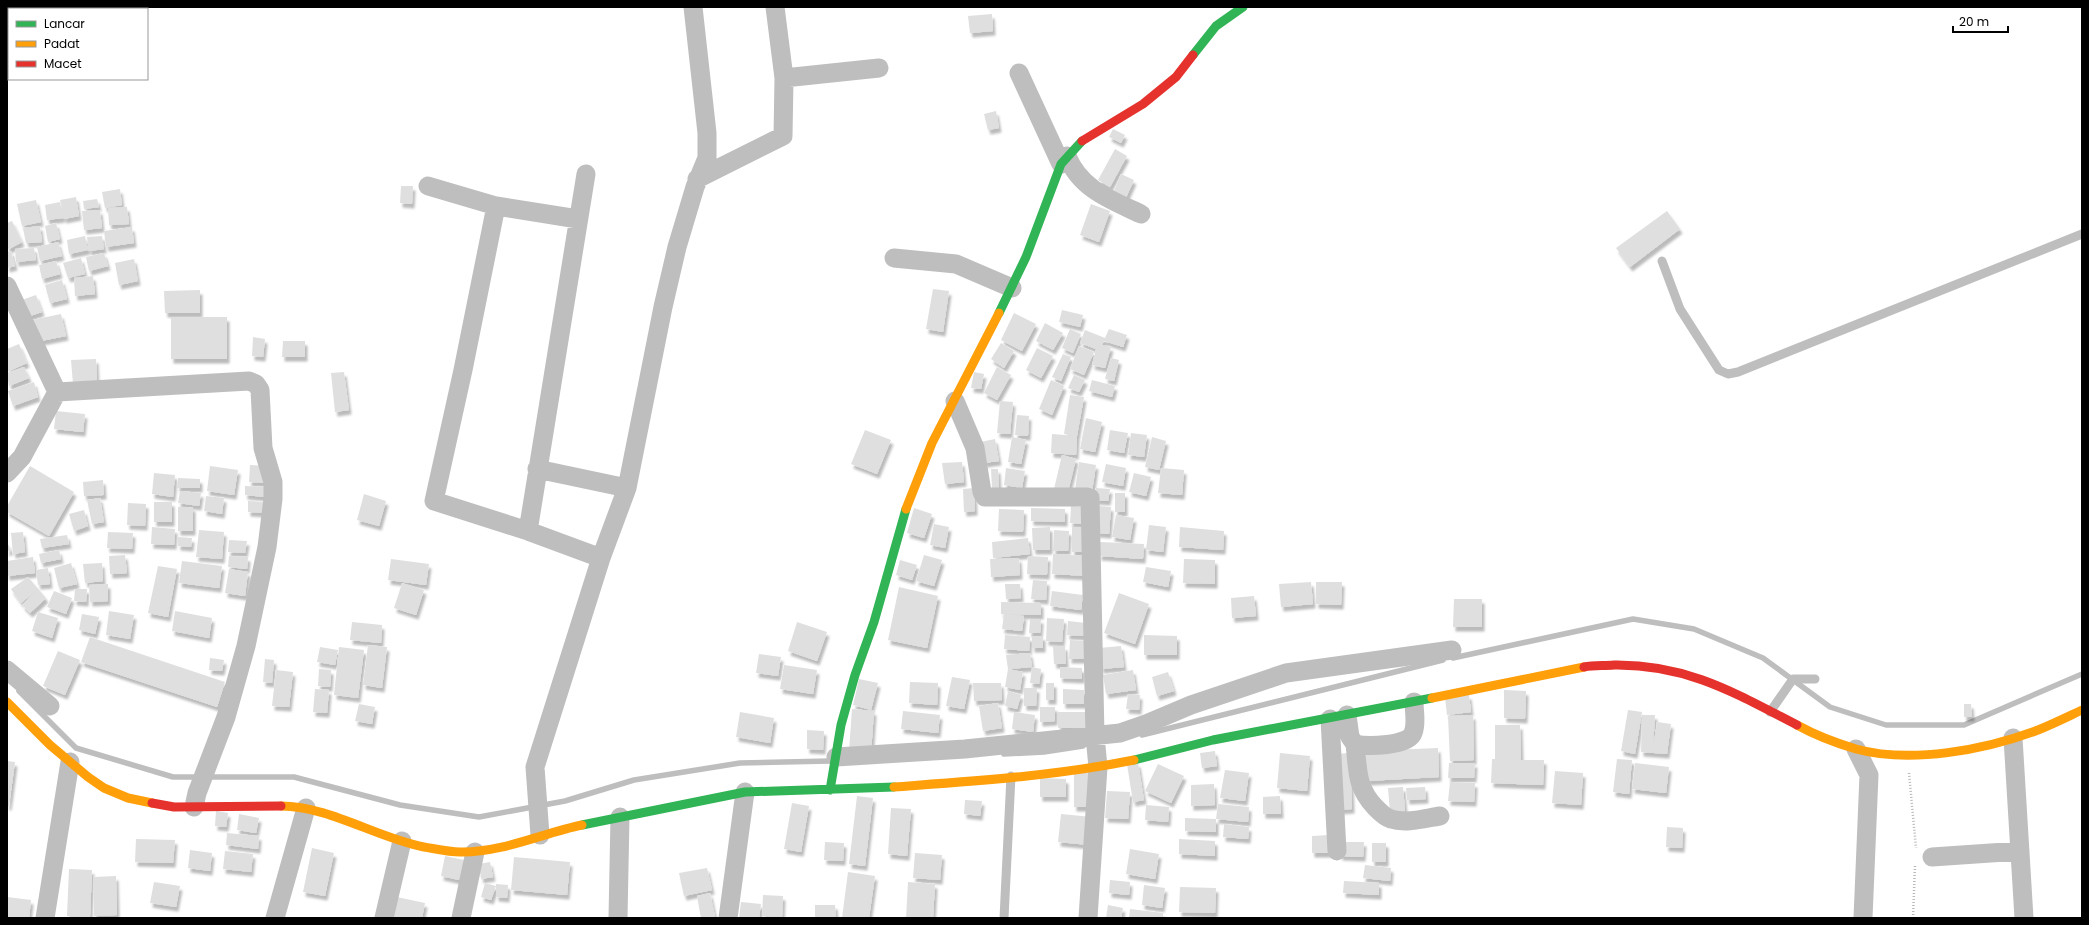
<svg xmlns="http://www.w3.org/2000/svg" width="2089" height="925" viewBox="0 0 2089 925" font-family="Poppins,sans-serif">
<defs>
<filter id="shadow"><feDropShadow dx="2.5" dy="4.5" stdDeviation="1" flood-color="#0004"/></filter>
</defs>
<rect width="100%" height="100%" fill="#fff"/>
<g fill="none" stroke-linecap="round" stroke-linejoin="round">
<path stroke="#bebebe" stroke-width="5.5" d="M1453,658L1633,619L1694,629L1763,658L1830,707L1886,725H1964L2082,674
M19,691L76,748L173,777H294L400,805L479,817L565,801L634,780L740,763L830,761
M1142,735L1443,660
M1004,754L1044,752L1083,746"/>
</g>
<path fill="#dfdfdf" filter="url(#shadow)" d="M992,14L993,31L970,33L968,16Z
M9,25V39H8L7,26Z
M996,111L999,128L988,130L984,114Z
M1113,129L1125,135L1121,143L1109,137Z
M1115,149L1127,156L1110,187L1098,180Z
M1121,174L1134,180L1124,202L1112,196Z
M401,186H413L412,204L400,203Z
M120,189L122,205L105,208L102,192Z
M76,197L79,216L64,219L60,200Z
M97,199L99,207L84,209L83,201Z
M36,200L41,222L22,226L17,204Z
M60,202L63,218L47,220L45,205Z
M1091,204L1110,211L1099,242L1080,235Z
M127,207L129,224L109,225L108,208Z
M100,210L102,228L84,230L82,211Z
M1667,211L1680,229L1630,267L1616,248Z
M12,221L22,242L7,250V223Z
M56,223L60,239L48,242L45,226Z
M40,226L42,242L26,243L23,228Z
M132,227L134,243L106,247L104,231Z
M85,236L88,250L69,254L67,240Z
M102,236L104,249L89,251L87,237Z
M58,242L62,256L40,261L37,247Z
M34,248L36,260L16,262L15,249Z
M11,251L15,266L7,268V252Z
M104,253L108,266L89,271L86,257Z
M81,258L85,274L68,278L63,263Z
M134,259L138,281L119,285L115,263Z
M56,261L60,274L42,279L39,265Z
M93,276L95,294L75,296L74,278Z
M62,280L67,299L50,303L45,285Z
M933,289L949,291L943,332L926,329Z
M200,290V313H165L164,291Z
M36,295L42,312L24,318L19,301Z
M1062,310L1083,315L1080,327L1059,322Z
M1014,313L1036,324L1022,351L1001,340Z
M61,314L66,336L36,342L32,320Z
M171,317H227V359H171Z
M1045,323L1063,333L1053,350L1036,341Z
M1070,329L1081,334L1073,353L1062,348Z
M1109,329L1127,335L1123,347L1104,341L1102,345L1111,347L1105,368L1092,365L1096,349L1080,343L1085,330L1105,338Z
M253,337L265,339L263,357L252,356Z
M283,341H305V357H282Z
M1001,343L1014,351L1004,368L991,359Z
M19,344L27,363L7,372V349Z
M1079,346L1094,352L1084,375L1070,369Z
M1037,348L1053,356L1041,378L1026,370Z
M1063,354L1071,357L1061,381L1052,377Z
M1111,358L1119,360L1114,381L1105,379Z
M96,359L97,383L73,384L71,360Z
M24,367L29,378L9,386L7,373Z
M997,367L1011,375L997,400L984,393Z
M344,372L349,410L335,412L331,373Z
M974,372L984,374L981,389L971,388Z
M1074,375L1085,380L1079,392L1068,388Z
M1051,380L1064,386L1052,415L1039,409Z
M1092,380L1115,386L1112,397L1089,391Z
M34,382L38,397L13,406L8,391Z
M1070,395L1084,397L1077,436L1076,455L1051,453L1052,434L1076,436L1064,434Z
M1000,401L1013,402L1010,434L997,433Z
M56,411L85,414L83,432L54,429Z
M1017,415L1029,416L1028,436L1015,435Z
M1086,418L1102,422L1095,452L1080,449Z
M865,430L891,440L877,474L851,464Z
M1110,430L1128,433L1124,453L1107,450Z
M1131,433L1147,435L1144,457L1128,455Z
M1012,437L1026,440L1021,464L1008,462Z
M1152,437L1166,441L1159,470L1145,467Z
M995,439L999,461L984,463L980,442Z
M1062,455L1076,459L1068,492L1054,489Z
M962,462L964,482L945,484L942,463Z
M1079,462L1096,465L1092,492L1075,490Z
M1106,464L1126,468L1123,486L1102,482Z
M250,465L267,466L266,483L249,482Z
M30,466L74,492L49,536L7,512V506Z
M210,466L238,470L234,495L207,491Z
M1006,468L1025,471L1022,488L1004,485Z
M1161,468L1184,470L1182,495L1158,493Z
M991,469H998L999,488H992Z
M154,473L175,475L173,497L152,494Z
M1134,473L1151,477L1146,496L1129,492Z
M178,478L200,479V488H177Z
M103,480L104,495L84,496L83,482Z
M245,486L266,487L265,497L245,495Z
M974,488L975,511L964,512L963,489Z
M1096,488L1110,489L1108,501L1095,500Z
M180,491L201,493L199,506L178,503Z
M1115,493H1125V512H1115Z
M364,494L386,501L379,526L357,520Z
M206,496L224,498L222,514L204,511Z
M100,498L104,522L92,524L87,500Z
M248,501L265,502V513L248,512Z
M154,502H172V522H154Z
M128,503L146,504L145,526L127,525Z
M1071,506L1088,507L1086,524L1070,523Z
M1099,506L1111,507L1109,534L1096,533Z
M178,507H193V531H178Z
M914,508L932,514L924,538L907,533Z
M1031,508L1065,509V522L1031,521Z
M999,509L1024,510L1023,532L998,531Z
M84,510L88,526L74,531L69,514Z
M1116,515L1134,518L1130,540L1112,537Z
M934,524L949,527L945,548L930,545Z
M1149,525L1166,527L1163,552L1146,550Z
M152,527L175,529L174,545L151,544Z
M1050,527V550H1033L1032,528Z
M1072,527H1088V552H1072Z
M1180,527L1224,531L1223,550L1179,547Z
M199,530L224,532L222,559L196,557Z
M1054,530L1069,531L1068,551H1053Z
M23,532L25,552L13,554L11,533Z
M108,532L133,533L132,549L107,548Z
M67,535L69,544L42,548L40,539Z
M178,537L192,538L191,547L178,546Z
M1028,538L1030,554L993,558L992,542Z
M229,540L247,541L245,553L228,552Z
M7,542L11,550L7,552Z
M1100,542L1144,544L1143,559L1099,556Z
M59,550L61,559L41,563L39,554Z
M1053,554L1088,556L1087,576L1052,574Z
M125,555L127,573L110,574L109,556Z
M924,555L942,560L934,586L916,581Z
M229,556L248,557L247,569L228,567Z
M1028,556L1048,557L1047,575L1027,574Z
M33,557L35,573L7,576V561Z
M1019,558L1020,575L991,577L990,559Z
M391,559L429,564L426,585L388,580Z
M1184,559L1215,560V584L1183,583Z
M900,560L917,565L912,580L896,575Z
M182,561L222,566L219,588L179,583Z
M71,563L77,584L59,588L54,568Z
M102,563L103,581L85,583L83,564Z
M158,566L177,569L168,617L148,613Z
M1146,567L1171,571L1168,587L1143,582Z
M48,568L50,584L38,585L36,570Z
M229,569L248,572L245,596L225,593Z
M28,577L46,598L30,613L22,605L36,591L21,603L11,589Z
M1033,580L1047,581L1046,600L1031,599Z
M1311,582L1313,604L1281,607L1279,584Z
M1316,582H1342L1341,605L1316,604Z
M402,583L424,590L416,615L394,608Z
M108,584V601L90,602L89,585Z
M1005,584H1020L1021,598L1006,599Z
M899,587L938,596L927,648L888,640Z
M75,589H87L86,602L74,601Z
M54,591L72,598L66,614L47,607Z
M1052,591L1083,595L1081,610L1050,606Z
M1119,593L1149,604L1135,644L1104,633Z
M1254,596L1256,616L1232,618L1231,598Z
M1454,599H1482V627H1453Z
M1001,602L1041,603V615L1001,614Z
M109,611L134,615L130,639L106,635Z
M175,611L212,618L209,638L172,631Z
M38,612L58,618L52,638L32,631Z
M82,614L99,617L95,634L79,630Z
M1004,614L1024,616L1022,631L1002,629Z
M1047,618L1064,619L1062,642L1046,641Z
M1030,619H1041L1040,633H1029Z
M1068,621L1086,623L1084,636L1067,635Z
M352,622L382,625L381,643L350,640Z
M797,622L827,632L817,661L788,651Z
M1005,635L1030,637L1029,651L1004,649Z
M1144,635L1177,636V655H1144Z
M1032,636H1043V648H1032Z
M90,637L225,682L217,707L81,662Z
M1070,640L1086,641V659H1069Z
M368,645L387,647L382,688L363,685Z
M1053,646H1065L1066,664H1054Z
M1121,646L1124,667L1101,669L1099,648Z
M320,647L338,650L335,665L317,662Z
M339,647L364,650L358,698L334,695Z
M58,651L80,660L65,695L43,686Z
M1030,653L1032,667L1008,669L1023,672L1020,690L1005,687L1008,669L1006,655Z
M759,654L781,657L778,676L756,673Z
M210,658L224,660L222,671L209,670Z
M265,659L274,660L272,683L263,682Z
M784,665L817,670L813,694L780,689Z
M1032,667L1041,669L1039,684L1030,683Z
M1060,667L1082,668V679L1060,678Z
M319,669L331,670L330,687L318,686Z
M276,670L293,672L289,707L272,706Z
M1133,670L1136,690L1106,694L1103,675Z
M1168,672L1174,691L1157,696L1152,677Z
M952,677L970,680L964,709L946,706Z
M859,679L878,683L871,710L853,705Z
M910,682L938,683L937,705L909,703Z
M973,683H1001L1002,700L974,701Z
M1046,683H1054V700H1046Z
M1024,688H1037L1036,706H1024Z
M315,689L329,690L327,713L313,712Z
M1063,689L1084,690V704H1063Z
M1504,690L1526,691L1525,719L1504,718Z
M1008,691L1021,695L1017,709L1005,706Z
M1128,694L1140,695L1139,710L1126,709Z
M1469,695L1471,712L1447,715L1445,697Z
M998,703L1002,728L983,731L979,706Z
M359,704L375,707L372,724L355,721Z
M1964,704H1971L1972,717H1964Z
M1040,707H1055V721L1040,722Z
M852,709L874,711L871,753L849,751Z
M1628,710L1642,712L1635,754L1621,751Z
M903,711L940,715L938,733L901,729Z
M740,712L774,718L770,743L736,737Z
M1014,712L1035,715L1033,732L1012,729Z
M1058,712H1090L1091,728H1058Z
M1473,715L1474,760L1450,761L1448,716Z
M1642,715H1655L1653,749L1657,722L1671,724L1667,754L1641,752Z
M1495,725H1520L1521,760H1544L1543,785L1491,783L1492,759H1495Z
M807,730L824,731L823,750L807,749Z
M1438,748L1439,777L1367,781L1365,751Z
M1215,751L1217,766L1202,768L1200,753Z
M1280,753L1310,756L1307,791L1277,788Z
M1350,753L1352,809L1337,810L1334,754Z
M1617,759L1632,760L1629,794L1613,792Z
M7,761L15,762L9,806H7Z
M1138,763L1144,800L1133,802L1127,764Z
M1449,763H1475L1474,778H1448Z
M1635,763L1669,767L1666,793L1632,789Z
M1158,764L1184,776L1171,803L1145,791Z
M1225,770L1249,773L1245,801L1220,798Z
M1555,771L1583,773L1581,805L1552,803Z
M1074,773H1092V807H1074Z
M1040,778L1066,779V797H1040Z
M1450,782L1475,783L1474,802L1448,801Z
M1214,784L1215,805L1191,806V785Z
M1403,787L1405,811L1390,812L1388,788Z
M1425,787L1426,799L1407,800L1406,788Z
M1107,791L1130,792L1128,819L1105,818Z
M857,796L873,798L865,866L849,864Z
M1280,796L1281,814H1263V797Z
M965,800L982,801L980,816L964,814Z
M792,803L809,806L801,852L784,849Z
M1218,804L1249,807L1248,822L1216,819Z
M1146,805L1169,807L1168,822L1145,820Z
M891,808L911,809L907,856L888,854Z
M216,811L228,813L226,827L215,826Z
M239,814L259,818L256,833L237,830Z
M1061,814L1092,817L1089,845L1058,842Z
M1185,818L1216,819V832L1185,831Z
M1224,824L1249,827L1248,839L1223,837Z
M1667,827L1683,828L1682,848L1666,847Z
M227,833L259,836L258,849L226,845Z
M1329,835V853H1312V836Z
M136,839L175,840L173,863L135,862Z
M1179,839L1215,841V856L1179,854Z
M825,842L844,843L843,861L824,860Z
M1340,842H1364L1363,857L1340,856Z
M1372,843H1386V862H1372Z
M312,848L334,853L325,896L303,892Z
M1130,849L1159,854L1155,879L1126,874Z
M190,850L212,853L210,871L188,868Z
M225,851L253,854L251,872L223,869Z
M915,853L942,855L940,880L913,878Z
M445,856L464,860L459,880L441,876Z
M514,857L570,862L567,895L511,890Z
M490,862L493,877L481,879L479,864Z
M1365,865L1391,868L1390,881L1363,878Z
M707,868L712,890L684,896L679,873Z
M69,869L92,870L90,917L67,916Z
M848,872L875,876L869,918H842Z
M116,876L117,915L94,916L93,877Z
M1110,880L1130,882L1129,895L1109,893Z
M1344,881L1379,883V895L1343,893Z
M154,882L180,886L176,907L150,903Z
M908,882L935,884L933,918H906Z
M485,883L496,886L491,900L481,897Z
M496,884L508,885L507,898L496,897Z
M1144,885L1165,888L1162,908L1142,905Z
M1180,887L1216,888L1215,913L1179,912Z
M710,893L715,917L701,918L697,896Z
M763,895L783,896L782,917L762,916Z
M392,896L425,903L422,918H388Z
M7,897L31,900L29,918H7Z
M741,902L761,904L759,918H739Z
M815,905H835L836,918H815Z
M1108,905L1123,908L1121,918H1106Z
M1130,909L1163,913V918H1129Z"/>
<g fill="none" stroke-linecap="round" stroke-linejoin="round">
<path stroke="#b9b9b9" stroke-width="2.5" stroke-dasharray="1 2" stroke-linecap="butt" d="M1909,773L1916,848
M1913,918L1915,865"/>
<path stroke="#bebebe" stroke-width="9" d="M1662,261L1680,309L1719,370L1728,374L1738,372L2082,234
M1770,712L1793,679H1815
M1004,918L1011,776"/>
<path stroke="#bebebe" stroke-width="19" d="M1019,73L1061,164
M784,78L879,68
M1067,156C1080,189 1111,200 1141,214
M697,179L783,136L784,78L775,7
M428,186L496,206L578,219
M496,206L463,370L434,501L528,531L601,558
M894,258L956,264L1012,288
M7,286L57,392L22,457L7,473
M57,392L249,381L256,384L260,390L263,448L273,482V499L267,547L246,646L226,717L197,793L194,807
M955,401L975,448L982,492L985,497H1087L1090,498L1095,736L1098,767L1088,918
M537,469L627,488
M528,531L586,174
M7,670L50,706
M1347,715L1350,737L1355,744C1367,747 1409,746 1413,733C1417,724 1414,711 1414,702
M1330,719L1337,851
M2013,738L2024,918
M1355,744C1358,770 1356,787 1375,807C1380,812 1384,817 1391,819C1406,824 1426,818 1440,816
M1856,749L1869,775L1863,918
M836,757L965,749L1120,733L1146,724L1191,705L1286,673L1452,650
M540,835L535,767L601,558L627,488L663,307L677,247L695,187L707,158V133L693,7
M1932,857L2020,851
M45,918L70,762
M275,918L306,808
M384,918L402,841
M461,918L475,852
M618,918L620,817
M728,918L745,792"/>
<path stroke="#30b455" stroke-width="9" d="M1193,55L1216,26L1243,7
M999,313L1026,257L1061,164L1082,141
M1134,760L1213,740L1432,698
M830,790L841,725L855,675L874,622L906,509
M582,825L745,792L894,787"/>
<path stroke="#ff9f0a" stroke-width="9" d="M906,509L932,443L999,313
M1432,698L1584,667
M7,702L50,745L88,777L104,788L128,798L152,803
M1797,725C1815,735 1836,743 1856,749C1911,764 1985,750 2038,730C2053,724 2067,717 2082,710
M894,787C974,781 1055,776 1134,760
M281,806C329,806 377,838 424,847C436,849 449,852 460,852C501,853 543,833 582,825"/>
<path stroke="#e5322d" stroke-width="9" d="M1082,141L1143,104L1176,77L1193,55
M1584,667C1594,665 1604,666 1614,665C1687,664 1735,693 1797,725
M152,803L174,807L281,806"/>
</g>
<rect width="2089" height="925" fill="none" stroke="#000000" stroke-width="16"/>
<rect x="8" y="8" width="140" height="72" fill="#ffffff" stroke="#999999"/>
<rect x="16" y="21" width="20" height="6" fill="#30b455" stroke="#999999"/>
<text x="44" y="28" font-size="12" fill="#000000">Lancar</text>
<rect x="16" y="41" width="20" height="6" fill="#ff9f0a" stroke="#999999"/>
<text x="44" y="48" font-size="12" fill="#000000">Padat</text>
<rect x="16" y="61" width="20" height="6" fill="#e5322d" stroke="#999999"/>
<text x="44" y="68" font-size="12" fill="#000000">Macet</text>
<path d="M1953 26v6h55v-6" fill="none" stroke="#000000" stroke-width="2"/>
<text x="1959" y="26" font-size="12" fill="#000000" stroke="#ffffff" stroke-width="3" paint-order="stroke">20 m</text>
</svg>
